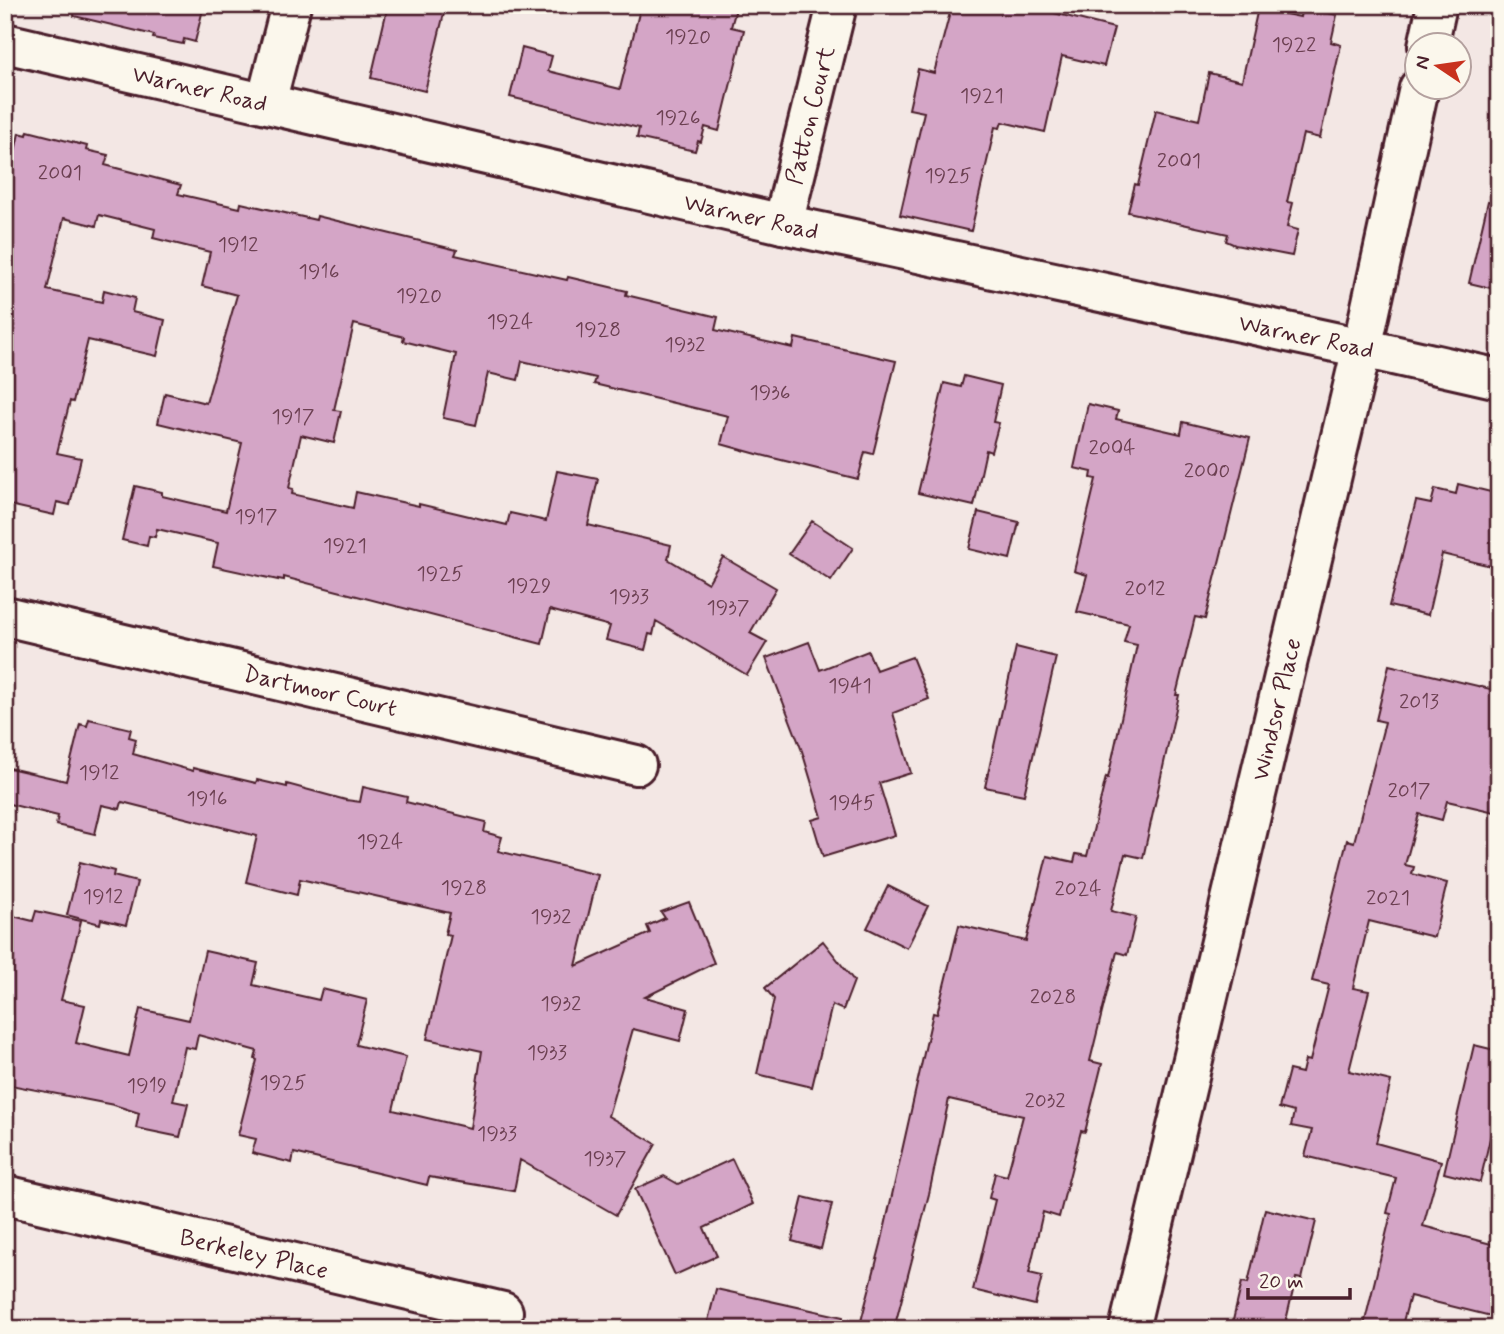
<svg xmlns="http://www.w3.org/2000/svg" width="1504" height="1334" viewBox="0 0 1504 1334" font-family="Mynerve,sans-serif">
<rect width="100%" height="100%" fill="#f3e7e4"/>
<filter id="ink" filterUnits="userSpaceOnUse"><feTurbulence type="fractalNoise" baseFrequency=".0143" numOctaves="2"/><feDisplacementMap in="SourceGraphic" scale="14" xChannelSelector="R" yChannelSelector="G"/><feConvolveMatrix kernelMatrix="1 2 1 2 8 2 1 2 1" color-interpolation-filters="sRGB"/></filter>
<g filter="url(#ink)">
<path fill="#d4a5c6" stroke="#4a1f2b" stroke-width="2" d="M75,5H204L195,42L184,39L183,44L153,38L154,35L74,16Z
M388,5H446L425,91L371,78Z
M641,5H737L731,27L744,30L719,131L705,127L701,142L698,141L695,151L637,138L639,128L510,97L522,48L552,56L548,71L620,89Z
M952,5H1022L1114,28L1104,66L1062,56L1045,132L1002,122L1000,128L995,127L971,231L900,215L924,112L909,109L918,69L934,73Z
M1302,7L1337,15L1331,42L1341,45L1320,138L1303,134L1287,202L1293,203L1287,227L1298,230L1292,256L1235,245L1226,241L1228,234L1128,212L1135,184L1138,185L1156,110L1199,120L1209,73L1242,81L1258,8L1300,17Z
M28,131L87,146L86,150L108,155L105,165L181,185L178,194L240,208L241,203L316,220L317,216L457,250L455,255L567,280L568,277L627,291L626,295L718,317L715,330L793,348L795,338L896,361L873,454L865,452L858,479L757,454L721,444L728,416L594,384L596,378L522,361L518,380L488,373L476,425L443,418L456,354L403,341L404,337L354,324L334,410L341,411L334,443L301,435L289,488L293,489L292,494L353,508L356,492L419,506V504L507,525L510,513L546,521L557,471L598,479L588,525L671,545L668,559L708,583L723,557L776,588L750,633L767,642L747,675L656,621L653,635L649,634L645,650L606,640L610,626L550,610L542,644L284,577V580L278,579V580L213,566L218,543L157,529L155,537L149,536L147,546L122,540L135,486L162,492V496L226,511L242,443L158,423L165,393L206,403L237,295L202,286L210,252L153,238L155,229L99,215L96,226L64,218L47,290L102,302L104,290L135,298L132,312L165,320L157,356L88,340L73,402L70,401L57,453L81,458L70,505L57,502L54,515L5,504V198L19,133L27,135Z
M1488,201L1499,203V290L1469,283Z
M964,376L1001,385L993,422L999,423L991,452L986,450L974,506L918,493L944,383L961,387Z
M1088,404L1118,411L1116,419L1181,434L1183,422L1250,438L1205,619L1195,617L1176,695H1179L1143,858L1125,854L1111,911L1136,917L1127,955L1117,952L1090,1061L1102,1064L1085,1132L1081,1131L1059,1217L1043,1212L1029,1273L1042,1276L1035,1305L973,1290L995,1200L989,1198L995,1173L1007,1176L1023,1116L949,1099L929,1194L894,1329H859L881,1244L933,1013L937,1014L959,925L1026,941L1047,856L1074,862L1076,854L1087,856L1106,777L1108,778L1137,645L1124,642L1129,624L1077,612L1087,575L1074,571L1096,479L1091,478L1092,472L1074,468Z
M1458,484L1499,494V568L1442,554L1428,615L1389,606L1416,501L1431,504L1435,489L1456,494Z
M978,512L1019,522L1010,559L969,549Z
M812,521L853,548L831,581L789,554Z
M809,642L820,670L868,651L876,670L912,657L929,699L893,713L911,773L879,783L895,835L823,857L812,820L822,817L802,751L766,658Z
M1016,647L1056,657L1024,795L985,787Z
M1389,665L1499,691V813L1447,801L1442,820L1419,814L1405,865L1414,867L1412,874L1447,883L1434,937L1369,921L1353,988L1369,991L1349,1071L1391,1081L1376,1143L1441,1161L1423,1226L1499,1246V1318L1410,1296L1401,1329H1363L1391,1214L1387,1213L1396,1178L1305,1156L1312,1130L1291,1126L1294,1112L1279,1108L1289,1070L1302,1073L1305,1060L1310,1061L1329,985L1312,981L1347,840L1354,842L1385,722L1376,720Z
M89,719L131,729L129,737L136,739L133,754L193,771V768L256,783L257,780L287,787V784L346,800L360,802L363,787L407,797L406,802L486,822L484,832L502,837L498,851L598,875L576,966L650,933L647,926L665,918L661,912L689,902L714,963L645,997L688,1009L680,1041L633,1029L608,1116L656,1144L616,1215L520,1160L514,1191L429,1177L427,1185L294,1153L292,1163L252,1153L256,1139L238,1135L257,1060L255,1059L257,1051L198,1035L195,1049L185,1047L173,1101L188,1104L180,1137L136,1128L139,1113L114,1105L5,1084V914L33,921L36,911L81,921L61,1000L85,1005L76,1043L129,1056L140,1009L189,1020L205,951L258,963L253,985L319,1000L322,989L367,1000L356,1045L406,1057L393,1110L470,1128L482,1051L427,1039L451,935L445,934L450,913L300,879L297,895L246,882L257,836L122,802L120,809L102,805L95,834L56,825L58,816L5,803V767L66,781L80,724L87,726Z
M80,862L114,871L113,876L137,882L126,925L101,919L100,924L67,915Z
M888,886L928,906L907,948L867,928Z
M823,941L854,981L843,1010L832,1005L812,1087L757,1074L774,999L765,988Z
M1474,1045L1499,1051V1099L1480,1182L1444,1173Z
M732,1159L753,1204L704,1228L717,1256L675,1275L635,1189L664,1176L678,1184Z
M803,1197L832,1204L821,1249L792,1241Z
M1265,1209L1316,1221L1302,1279L1296,1278L1284,1329H1231L1242,1282L1248,1283Z
M716,1289L843,1317L842,1329H706Z"/>
<g fill="none" stroke-linecap="round" stroke-linejoin="round">
<defs>
<g id="minor">
<path id="s1" d="M5,43L783,224L1362,348L1499,379"/>
<path d="M1428,46L1437,5"/>
<path d="M266,103L291,5"/>
<path id="s2" d="M783,224L837,5"/>
<path id="s3" d="M5,616L636,765"/>
<path id="s4" d="M5,1195L503,1312"/>
<path id="s5" d="M1129,1329L1362,348L1419,88"/>
</g>
</defs>
<use href="#minor" stroke="#4a1f2b" stroke-width="44"/>
<use href="#minor" stroke="#fbf7ec" stroke-width="38"/>
</g>
</g>
<g text-anchor="middle" stroke-width="5" stroke-linejoin="round" paint-order="stroke">
<g font-size="21" fill="#6c4052">
<text x="688" y="43">1920</text>
<text x="1294" y="51">1922</text>
<text x="982" y="102">1921</text>
<text x="678" y="124">1926</text>
<text x="1179" y="167">2001</text>
<text x="60" y="179">2001</text>
<text x="948" y="182">1925</text>
<text x="238" y="251">1912</text>
<text x="319" y="278">1916</text>
<text x="419" y="302">1920</text>
<text x="510" y="328">1924</text>
<text x="598" y="336">1928</text>
<text x="685" y="351">1932</text>
<text x="770" y="399">1936</text>
<text x="293" y="423">1917</text>
<text x="1112" y="454">2004</text>
<text x="1207" y="477">2000</text>
<text x="256" y="523">1917</text>
<text x="345" y="552">1921</text>
<text x="440" y="580">1925</text>
<text x="529" y="592">1929</text>
<text x="1145" y="595">2012</text>
<text x="629" y="603">1933</text>
<text x="728" y="614">1937</text>
<text x="850" y="692">1941</text>
<text x="1419" y="708">2013</text>
<text x="99" y="779">1912</text>
<text x="1409" y="797">2017</text>
<text x="207" y="805">1916</text>
<text x="852" y="809">1945</text>
<text x="380" y="848">1924</text>
<text x="464" y="894">1928</text>
<text x="1078" y="895">2024</text>
<text x="103" y="903">1912</text>
<text x="1388" y="904">2021</text>
<text x="551" y="923">1932</text>
<text x="1053" y="1003">2028</text>
<text x="561" y="1010">1932</text>
<text x="547" y="1059">1933</text>
<text x="283" y="1089">1925</text>
<text x="147" y="1092">1919</text>
<text x="1045" y="1107">2032</text>
<text x="497" y="1140">1933</text>
<text x="605" y="1165">1937</text>
</g>
<g font-size="24" fill="#4a1f2b" stroke="#fbf7ec">
<text dy="8" stroke="none"><textPath href="#s1" startOffset="200">Warner Road</textPath></text>
<text dy="8" stroke="none"><textPath href="#s2" startOffset="112">Patton Court</textPath></text>
<text dy="8" stroke="none"><textPath href="#s1" startOffset="766">Warner Road</textPath></text>
<text dy="8" stroke="none"><textPath href="#s1" startOffset="1334">Warner Road</textPath></text>
<text dy="8" stroke="none"><textPath href="#s3" startOffset="324">Dartmoor Court</textPath></text>
<text dy="8" stroke="none"><textPath href="#s5" startOffset="637">Windsor Place</textPath></text>
<text dy="8" stroke="none"><textPath href="#s4" startOffset="256">Berkeley Place</textPath></text>
</g>
</g>
<rect width="1504" height="1334" fill="none" stroke="#fbf7ec" stroke-width="28"/>
<rect x="14" y="14" width="1476" height="1306" fill="none" stroke="#4a1f2b" stroke-width="2.5" filter="url(#ink)"/>
<g transform="translate(1438 66) rotate(283)"><circle r="33" fill="#fbf7ec" stroke="#b4a19f" stroke-width="2"/>
<path d="M0-5L12 26L0 18L-12 26Z" fill="#c8321e"/>
<text y="-10" font-size="19" font-weight="bold" text-anchor="middle" fill="#4a1f2b">N</text>
</g>
<path d="M1248 1288v10h102v-10" fill="none" stroke="#4a1f2b" stroke-width="3.5"/>
<text x="1259" y="1288" font-size="21" fill="#4a1f2b" stroke="#fbf7ec" stroke-width="5" paint-order="stroke">20 m</text>
</svg>
